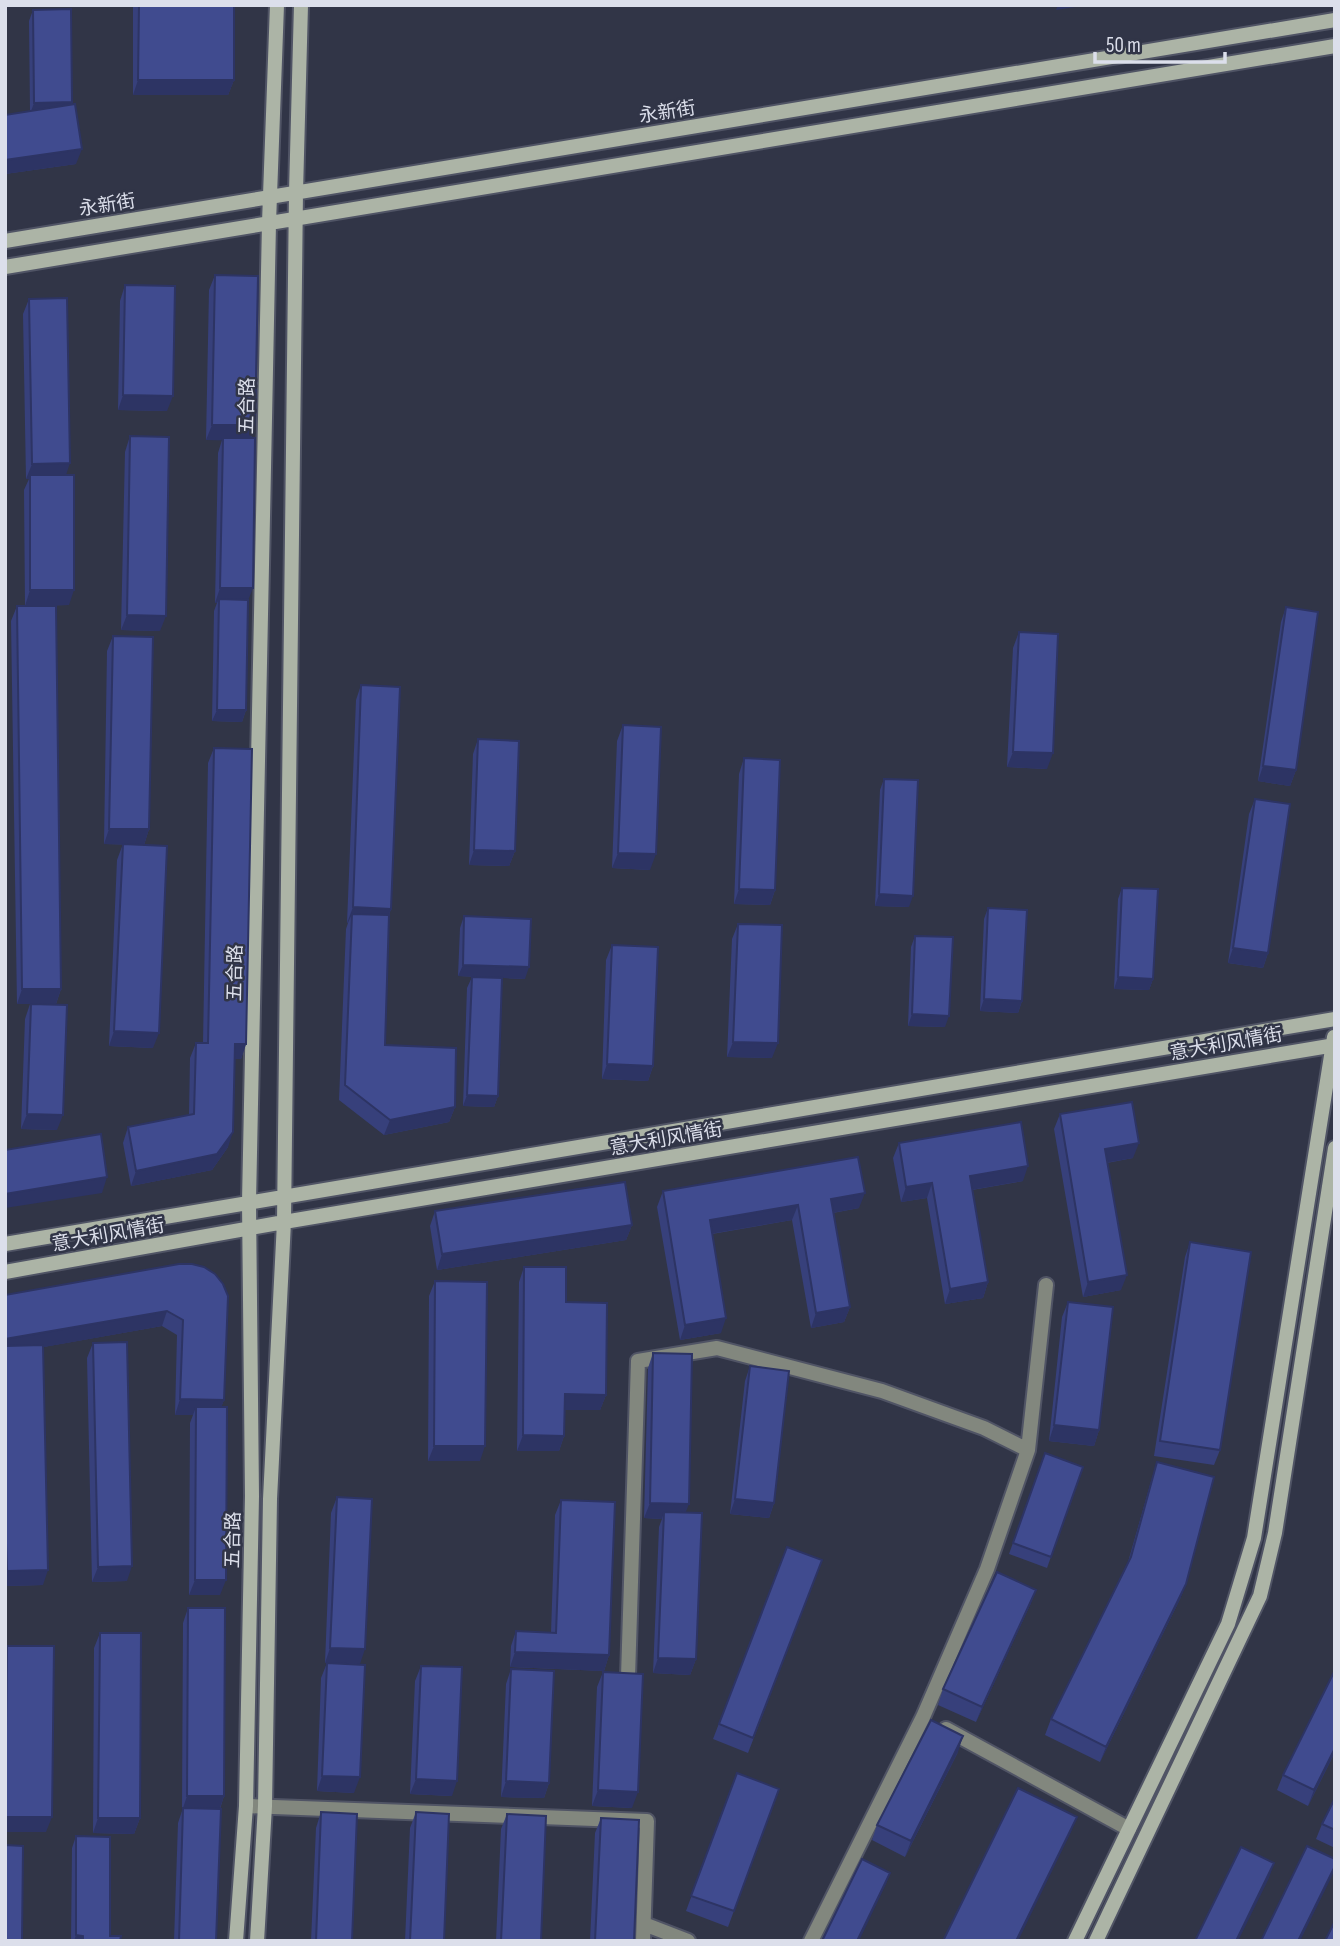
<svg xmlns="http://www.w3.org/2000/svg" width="1340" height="1946" viewBox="0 0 1340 1946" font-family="'Sofia Sans Condensed','Noto Sans SC',sans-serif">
<rect width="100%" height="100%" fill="#313547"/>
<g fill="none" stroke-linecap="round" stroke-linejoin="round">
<defs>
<path id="street" d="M628,1677L638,1361L717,1348L882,1391L984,1428L1028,1450
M946,1729L1129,1829
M246,1806L647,1821L643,1941
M644,1924L688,1941
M811,1941L923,1717L987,1569L1028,1450L1046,1285"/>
<path id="secondary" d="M5,241L1335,20
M5,267L1335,46
M5,1244L1335,1019
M5,1272L284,1222L1335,1045
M236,1941L246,1806L252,1496L249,1202L269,223L277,5
M257,1941L265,1806L270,1499L284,1222L296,192L301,5
M1075,1941L1228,1624L1254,1538L1334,1037
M1096,1941L1260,1596L1275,1533L1335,1148"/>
</defs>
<use href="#street" stroke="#505465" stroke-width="18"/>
<use href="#secondary" stroke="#505465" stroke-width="18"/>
<use href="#street" stroke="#82877e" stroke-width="14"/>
<use href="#secondary" stroke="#acb4a6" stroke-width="14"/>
</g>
<path fill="#37407b" d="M133,5H234V80L228,95H133Z
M33,10L72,102L71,105L76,164L5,174V115L30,111L29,21Z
M215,275L255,425L251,438L246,710L242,722L212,721L214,611L217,603H215L218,453L222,440H206L209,290Z
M125,285L167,411L118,410L120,301Z
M29,299L66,475L69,605L25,606L24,490L29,479H26L23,314Z
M130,436L160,631L121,630L125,452Z
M17,606L61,989L56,1004H43L57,1130L21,1129L25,1019L30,1004H17L11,621Z
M1286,607L1296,770L1290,786L1258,781L1281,622Z
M1019,632L1047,769L1007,767L1013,648Z
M113,636L149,829L144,845L104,844L107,651Z
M361,685L391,909L389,915L385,1045L455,1107L449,1122L384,1135L339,1100L346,929L348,923H347L356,700Z
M623,725L650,870L612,868L617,741Z
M478,739L515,851L509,866L469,865L473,754Z
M214,748L246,1044L241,1059H235L228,1147L212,1170L131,1186L123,1143L128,1127L189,1115L190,1058L196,1043H203L208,763Z
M744,758L775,890L770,905L734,904L739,774Z
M884,779L909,907L875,906L880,790Z
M1255,799L1268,953L1263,968L1228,963L1249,814Z
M123,844L153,1048L109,1046L117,860Z
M1122,888L1153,979L1149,990L1114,989L1118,899Z
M988,908L1022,1001L1018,1013L980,1011L984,919Z
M464,916L525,979L458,976L460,928Z
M738,924L772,1058L727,1057L732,939Z
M915,936L945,1027L908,1026L911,947Z
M612,945L653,1066L648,1081L602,1079L606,960Z
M472,977L498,1096L494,1107L463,1106L467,988Z
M1060,1114L1133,1158L1107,1163L1121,1290L1083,1297L1054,1129Z
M899,1143L1023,1181L972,1190L988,1282L983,1298L945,1304L927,1198L901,1202L893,1158Z
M663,1191L859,1208L833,1213L850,1307L844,1322L811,1328L792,1220L712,1234L721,1333L680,1340L657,1207Z
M435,1211L632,1225L626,1240L437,1270L430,1226Z
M1190,1242L1220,1450L1214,1465L1154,1456L1185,1257Z
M179,1264L224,1400L221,1407L220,1595H189L190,1423L193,1415H175L177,1335L162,1326L43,1347V1585L5,1586V1295Z
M524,1267L566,1302L606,1395L600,1410H565L564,1436L559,1451H517L519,1282Z
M435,1281L480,1461H428L429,1296Z
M1068,1302L1099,1430L1094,1446L1049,1441L1062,1317Z
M93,1343L127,1581L92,1582L87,1358Z
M653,1353L685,1513L696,1659L690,1675L653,1673L659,1527L662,1519L644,1518L648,1368Z
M750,1366L774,1503L769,1518L730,1514L745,1381Z
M1045,1453L1083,1467L1047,1568L1009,1554Z
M1157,1462L1186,1584L1180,1599L1100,1762L1045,1735L1051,1719L1128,1562L1152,1478Z
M337,1497L360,1664L354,1793L317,1791L321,1678L327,1663H325L331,1513Z
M561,1500L609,1655L604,1671L510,1667L511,1646L516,1631L551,1633L555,1515Z
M787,1547L822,1560L748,1753L713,1739Z
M1036,1590L1030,1605L976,1722L938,1705L943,1689Z
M188,1608L224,1796L220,1809L216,1941H174L178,1823L182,1811L183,1623Z
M100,1633L140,1818L134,1834L93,1833L94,1648Z
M7,1646L46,1832H5V1650Z
M421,1666L452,1796L410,1794L415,1681Z
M511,1669L549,1783L544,1798L501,1797L506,1684Z
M603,1672L632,1808L592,1806L597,1687Z
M958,1752L905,1857L872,1840L877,1825Z
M1335,1752L1308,1806L1277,1790L1283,1775Z
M737,1773L779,1789L728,1927L686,1911Z
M1335,1798V1848L1316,1839L1322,1824Z
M321,1812L352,1941H311L316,1828Z
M416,1812L444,1941H405L410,1828Z
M507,1814L541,1941H496L501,1829Z
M601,1818L634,1941H590L595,1833Z
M76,1836L110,1936L120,1941H71L72,1848Z"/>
<path fill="#2d3464" d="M1058,5H1088L1056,10Z
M138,80H234L228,95H133Z
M72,102L68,114H30L34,103Z
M82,149L76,164L5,174V160Z
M123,395L173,396L167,411L118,410Z
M212,425H255L250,441L206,440Z
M70,463L65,478L30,475L29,479H26L32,464Z
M220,588H253L247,603L219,599L217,603H215Z
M30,590H74L69,605L25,606Z
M127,615L166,616L160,631L121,630Z
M217,710H246L242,722L212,721Z
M1013,752L1053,753L1047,769L1007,767Z
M1263,766L1296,770L1290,786L1258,781Z
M109,829H149L144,845L104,844Z
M474,850L515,851L509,866L469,865Z
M618,853L656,854L650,870L612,868Z
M739,889L775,890L770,905L734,904Z
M879,894L913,896L909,907L875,906Z
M353,907L391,909L386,924L352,914L348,923H347Z
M1233,948L1268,953L1263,968L1228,963Z
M463,965L529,967L525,979L458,976Z
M1118,977L1153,979L1149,990L1114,989Z
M22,989H61L56,1004H17Z
M984,999L1022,1001L1018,1013L980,1011Z
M912,1014L949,1016L945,1027L908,1026Z
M114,1031L159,1033L153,1048L109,1046Z
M733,1042L778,1043L772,1058L727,1057Z
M235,1044H246L241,1059H229Z
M607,1064L653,1066L648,1081L602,1079Z
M467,1095L498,1096L494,1107L463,1106Z
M455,1107L449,1122L384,1135L390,1120Z
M27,1114L63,1115L57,1130L21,1129Z
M233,1132L228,1147L212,1170L131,1186L136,1171Z
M1139,1143L1133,1158L1099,1164L1105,1149Z
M1028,1166L1023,1181L965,1191L970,1176Z
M107,1177L102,1193L5,1208V1194Z
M932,1183L927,1198L901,1202L906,1187Z
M865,1193L859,1208L826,1214L831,1199Z
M798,1205L792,1220L704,1235L710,1220Z
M632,1225L626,1240L437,1270L442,1254Z
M1127,1275L1121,1290L1083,1297L1088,1282Z
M988,1282L983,1298L945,1304L950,1289Z
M850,1307L844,1322L811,1328L816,1313Z
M167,1311L162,1326L5,1354V1339Z
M726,1318L721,1333L680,1340L685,1325Z
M565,1394L606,1395L600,1410H559Z
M180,1399L224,1400L218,1416L196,1407L193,1415H175Z
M1054,1425L1099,1430L1094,1446L1049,1441Z
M523,1435L564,1436L559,1451H517Z
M434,1446H485L480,1461H428Z
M735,1499L774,1503L769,1518L730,1514Z
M650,1503L689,1504L683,1519L664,1512L662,1519L644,1518Z
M132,1566L127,1581L92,1582L98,1567Z
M48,1570L43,1585L5,1586V1575L7,1571Z
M195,1580H226L220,1595H189Z
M1186,1584L1180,1599L1100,1762L1106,1747Z
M1036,1590L1030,1605L976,1722L982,1707Z
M330,1648L365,1649L360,1664L325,1663Z
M515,1652L609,1655L604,1671L510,1667Z
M658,1658L696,1659L690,1675L653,1673Z
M963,1736L958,1752L905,1857L911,1841Z
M1335,1748V1752L1308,1806L1314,1790Z
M322,1776L360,1777L354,1793L317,1791Z
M416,1779L457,1781L452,1796L410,1794Z
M506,1781L549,1783L544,1798L501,1797Z
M598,1790L638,1792L632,1808L592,1806Z
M187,1796H224L219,1811L183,1808L182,1811Z
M5,1817H52L46,1832H5Z
M1077,1817L1071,1832L1018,1941H1016Z
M98,1818H140L134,1834L93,1833Z
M1274,1863L1269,1878L1238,1941H1236Z
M1335,1866L1332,1876L1300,1941H1298Z
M890,1873L886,1884L859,1941H857Z
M76,1935L83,1936L81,1941H74Z"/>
<path fill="#404b8f" stroke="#2d3464" stroke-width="2" d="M139,5H234V80H138Z
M71,9L72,102L34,103L33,10Z
M75,104L82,149L5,160V115Z
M215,275L258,276L255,425H212Z
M125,285L175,286L173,396L123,395Z
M67,298L70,463L32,464L29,299Z
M130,436L169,437L166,616L127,615Z
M223,438H255L253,588H220Z
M30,475H74V590H30Z
M219,599L248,600L246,710H217Z
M17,606H56L61,989H22Z
M1286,607L1318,612L1296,770L1263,766Z
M1019,632L1058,634L1053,753L1013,752Z
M113,636L153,637L149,829H109Z
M361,685L400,687L391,909L353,907Z
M623,725L661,727L656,854L618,853Z
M478,739L519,741L515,851L474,850Z
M214,748L252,749L246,1044H235L233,1132L217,1154L136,1171L128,1127L194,1114L196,1043H208Z
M744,758L780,760L775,890L739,889Z
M884,779L918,780L913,896L879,894Z
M1255,799L1290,804L1268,953L1233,948Z
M123,844L167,846L159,1033L114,1031Z
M1122,888L1158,889L1153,979L1118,977Z
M988,908L1027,910L1022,1001L984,999Z
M352,914L389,915L385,1045L456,1048L455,1107L390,1120L345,1085Z
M464,916L531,919L529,967L463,965Z
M738,924L782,925L778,1043L733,1042Z
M915,936L953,937L949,1016L912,1014Z
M612,945L658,947L653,1066L607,1064Z
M472,977L502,978L498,1096L467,1095Z
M31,1004L67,1005L63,1115L27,1114Z
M1132,1102L1139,1143L1105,1149L1127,1275L1088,1282L1060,1114Z
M1021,1122L1028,1166L970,1176L988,1282L950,1289L932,1183L906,1187L899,1143Z
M101,1134L107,1177L5,1194V1150Z
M858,1157L865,1193L831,1199L850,1307L816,1313L798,1205L710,1220L726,1318L685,1325L663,1191Z
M625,1182L632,1225L442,1254L435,1211Z
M1190,1242L1251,1252L1220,1450L1160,1441Z
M179,1264H192L204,1267L215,1274L223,1284L228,1296L224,1400L180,1399L183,1320L167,1311L5,1339V1295Z
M524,1267H566V1302L607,1303L606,1395L565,1394L564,1436L523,1435Z
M435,1281L487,1282L485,1446H434Z
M1068,1302L1113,1307L1099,1430L1054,1425Z
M127,1342L132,1566L98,1567L93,1343Z
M43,1345L48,1570L7,1571L5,1516V1346Z
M653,1353L692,1354L689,1504L650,1503Z
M750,1366L789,1371L774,1503L735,1499Z
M196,1407H227L226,1580H195Z
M1045,1453L1083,1467L1051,1557L1013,1543Z
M1157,1462L1214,1477L1186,1584L1106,1747L1051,1719L1131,1557Z
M337,1497L372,1499L365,1649L330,1648Z
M561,1500L615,1502L609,1655L515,1652L516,1631L556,1633Z
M664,1512L702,1513L696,1659L658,1658Z
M787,1547L822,1560L753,1738L719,1724Z
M997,1572L1036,1590L982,1707L943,1689Z
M188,1608H225L224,1796H187Z
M100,1633H141L140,1818H98Z
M7,1646H54L52,1817H5Z
M327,1663L365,1665L360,1777L322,1776Z
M421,1666L462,1667L457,1781L416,1779Z
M511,1669L554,1671L549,1783L506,1781Z
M1335,1670V1748L1314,1790L1283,1775Z
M603,1672L643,1674L638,1792L598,1790Z
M931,1720L963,1736L911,1841L877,1825Z
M737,1773L779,1789L734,1911L691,1896Z
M1018,1788L1077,1817L1016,1941H943Z
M1335,1798V1830L1322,1824Z
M183,1808L221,1809L216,1941H179Z
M321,1812L357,1814L352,1941H316Z
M416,1812L449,1814L444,1941H410Z
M507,1814L546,1816L541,1941H501Z
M601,1818L639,1820L634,1941H595Z
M76,1836L110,1837V1936H121L120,1941H83V1936L76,1935Z
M5,1845L23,1846L22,1941H5Z
M1307,1846L1335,1859V1866L1298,1941H1261Z
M1241,1847L1274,1863L1236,1941H1195Z
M862,1859L890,1873L857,1941H822Z
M1335,1921V1941H1325Z"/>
<g text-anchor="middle" stroke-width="5" stroke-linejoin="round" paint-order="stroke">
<g font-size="19" fill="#dcdfeb" stroke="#313547">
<text transform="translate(667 111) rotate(-9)" y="7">永新街</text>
<text transform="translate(107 204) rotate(-9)" y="7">永新街</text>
<text transform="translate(246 406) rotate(-89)" y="7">五合路</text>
<text transform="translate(234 973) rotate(-89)" y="7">五合路</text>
<text transform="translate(1226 1043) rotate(-10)" y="7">意大利风情街</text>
<text transform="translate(666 1138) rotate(-10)" y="7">意大利风情街</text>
<text transform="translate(108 1234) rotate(-10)" y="7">意大利风情街</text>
<text transform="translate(232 1540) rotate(-89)" y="7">五合路</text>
</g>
</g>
<rect width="1340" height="1946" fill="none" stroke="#dcdfeb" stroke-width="14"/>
<path d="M1095 52v10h130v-10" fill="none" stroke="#dcdfeb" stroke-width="3.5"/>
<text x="1106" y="52" font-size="21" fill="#dcdfeb" stroke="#313547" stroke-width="5" paint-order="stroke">50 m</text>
</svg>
